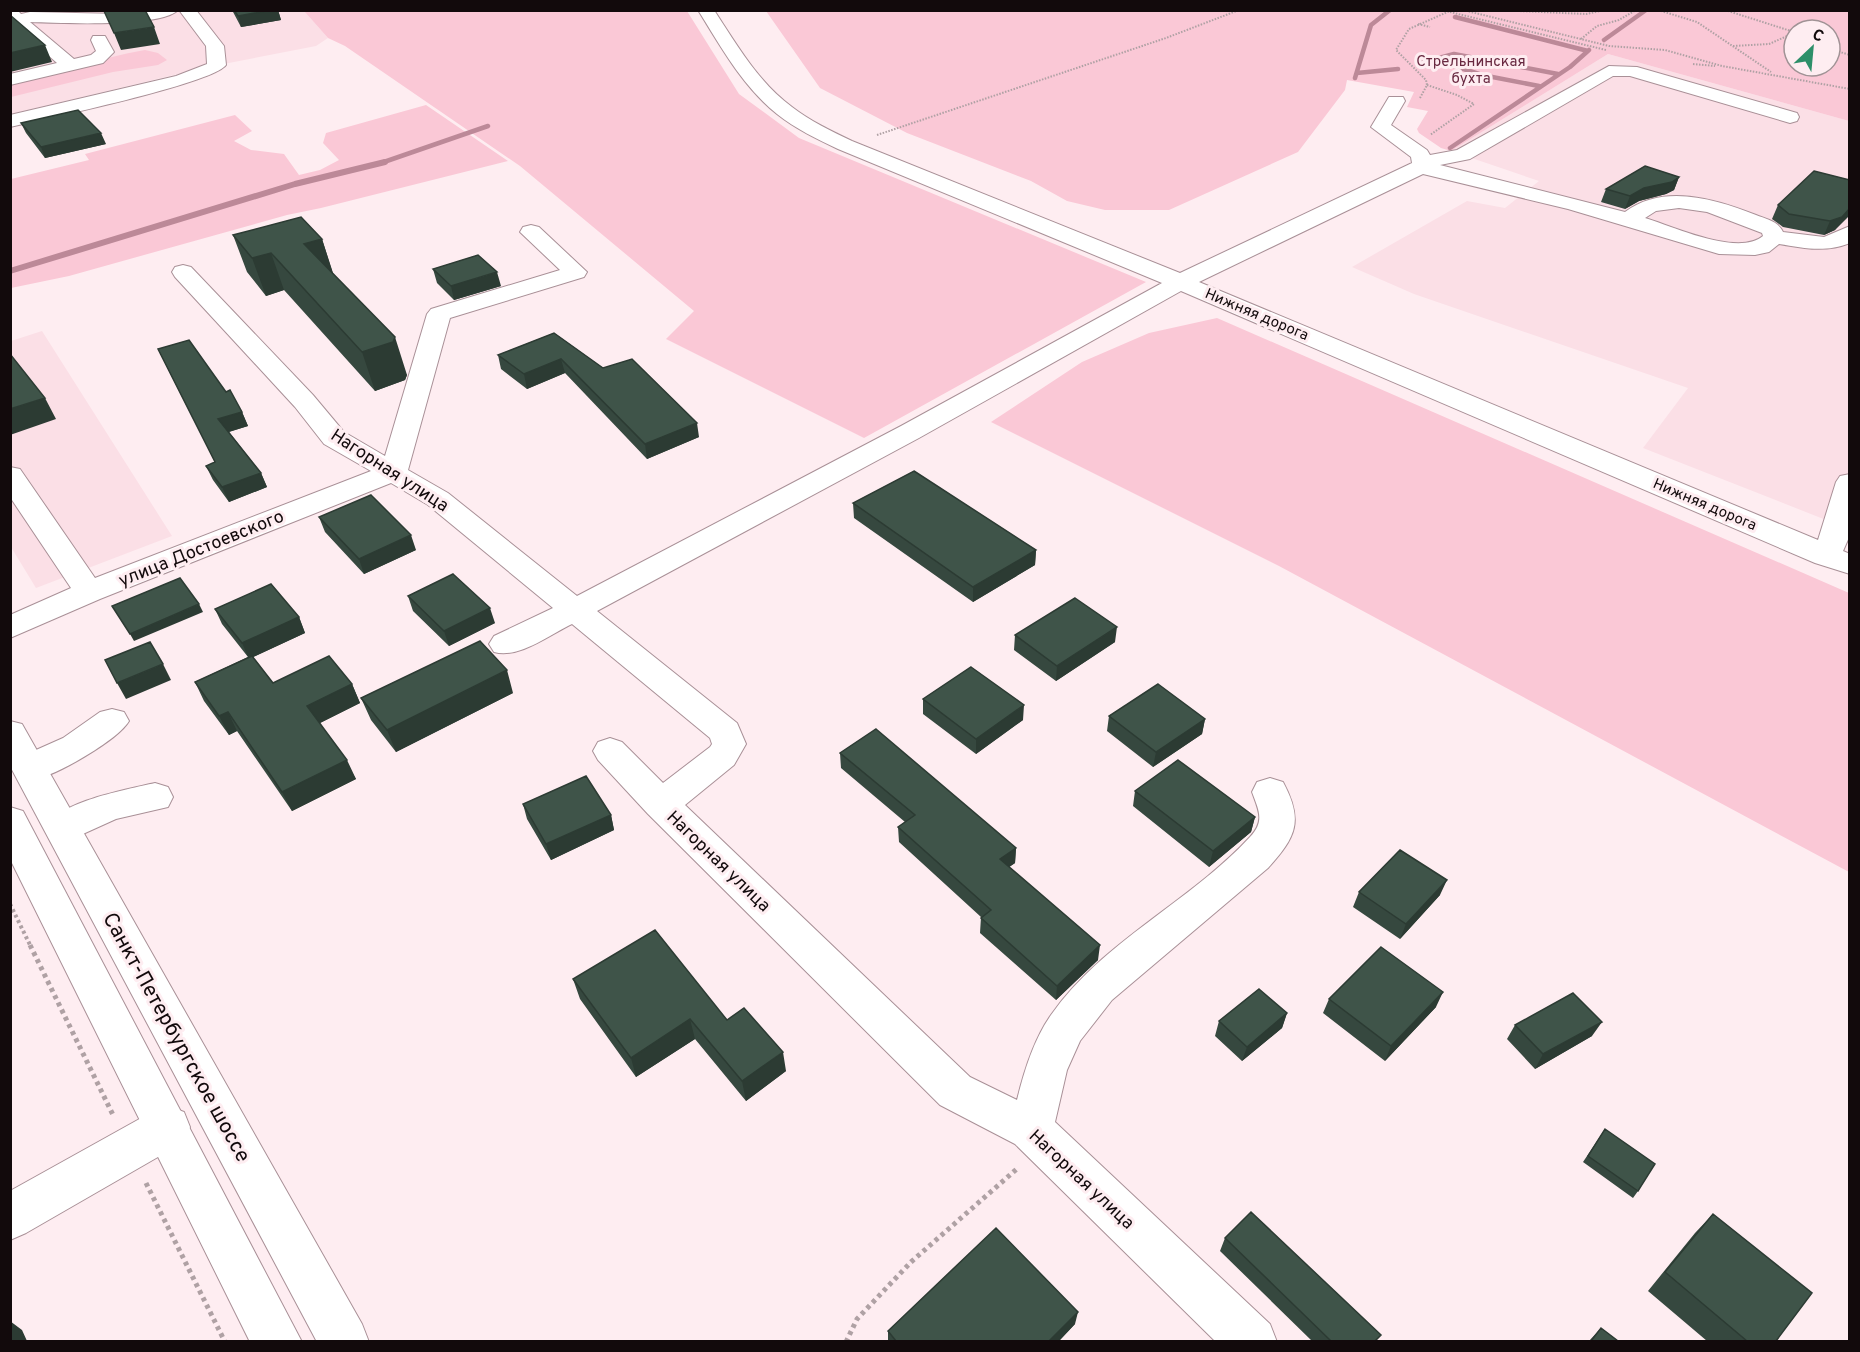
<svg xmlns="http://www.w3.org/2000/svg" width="1860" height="1352" viewBox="0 0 1860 1352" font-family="Overpass,sans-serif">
<rect width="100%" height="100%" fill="#feedf1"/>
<path fill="#fbdfe6" d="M10,11H304L328,38L316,46L203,68L11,114Z
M1608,54L1849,121V529L1643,448L1688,388L1414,294L1352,267L1467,201L1505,208L1539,181L1451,151Z
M42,331L172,536L36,588L11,547V341Z"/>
<path fill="#fac8d6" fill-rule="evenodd" d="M304,11H687L739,94L799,138L1146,282L864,438L666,339L694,311L520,166L345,46L328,38Z
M766,11H1849V121L1608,54L1451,151L1441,148L1419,133L1417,129L1428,111L1407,107L1414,92L1347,80L1345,90L1298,152L1169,210H1105L1067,201L1031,181L907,133L820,88ZM1794,30H1830V66H1794Z
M145,50L158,53L167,60L158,65L113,72L11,97L10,84C56,73 99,58 145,50Z
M426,105L508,161L321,208L287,215L69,276L11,288V179L89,160L85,154L235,115L252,131L234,141L251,150L284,154L299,175L320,170L339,160L323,143L326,133Z
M1217,318L1849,593V872L1279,566L991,422L1082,362L1149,333Z"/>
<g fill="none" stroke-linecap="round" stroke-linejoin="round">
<path stroke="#bc8998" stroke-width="4.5" d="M1455,17L1588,51
M1604,40L1646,10
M1436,60L1482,75L1539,86
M1420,63L1454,54L1558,74
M1357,73L1398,69
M1355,78L1371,25L1390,10
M1450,148L1570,67L1589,50
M381,163L488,126"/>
<path stroke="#bc8998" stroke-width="6" d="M10,271L295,184L385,162"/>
<defs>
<path id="minor" d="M10,10H17L21,14L30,12L121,14L141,10H178C161,28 58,23 30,22L74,59L91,55L96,51L91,40L93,36H105L114,52L103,63L10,85V74L57,63L14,25L10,26Z
M179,10H196L224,46L226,65C212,84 44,119 10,127V115L176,76L207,64L206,46Z
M698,10H714C737,45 758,82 792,107C810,121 831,131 852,141L1180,273L1412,163L1411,157L1371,127L1389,97H1403L1405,101L1391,125L1427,150L1430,155L1457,150L1609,66L1637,67L1797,113L1799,117L1797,121L1790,123L1630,76H1613L1470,159L1440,165L1625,212C1663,183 1716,199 1756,215C1766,219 1778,221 1783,232L1824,237L1850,226V243C1825,253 1804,248 1779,244L1769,252L1755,255L1719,254L1568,209L1423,174L1199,282L1818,540L1836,482L1840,476L1850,474V535L1843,551L1850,554V574L1815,563L1181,291L919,438L597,611L737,723L746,744L734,765L685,805L970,1077L1017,1100C1024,1071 1034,1039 1051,1015C1103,941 1190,902 1250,837C1265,821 1259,811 1252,792L1257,782L1270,778L1283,782C1304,821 1296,837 1268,868L1112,1000L1080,1041L1067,1070L1055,1122L1270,1324L1277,1342H1216L1015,1144L940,1105L648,814L598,760L593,751L598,742L610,738L622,742L663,783L710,747L712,744L710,738L572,624C549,635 519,659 494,652L489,644L494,636L553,608L428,505L391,483L100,599L10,638V615L71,588L10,497V467L20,469L95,578L371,471L324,444L295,407L175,277L172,272L175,267L183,265L191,267L313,395L344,432L385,456L427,314L431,309L560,270L520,232L523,227L531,225L539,227L587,272L584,277L450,318L408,470L448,493L577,596L901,426L1162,283L838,149C817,139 796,129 777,114C743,87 721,47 698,10ZM1679,208L1707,212L1762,233L1763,236C1738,257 1672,226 1645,218L1656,211Z
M112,709L124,712L129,721C118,740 53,778 31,780C27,780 21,777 18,776L12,767L18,758L63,738L100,712Z
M155,783L168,787L173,797L168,807L116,819L63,843L50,839L45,829C59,801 125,790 155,783Z
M168,1106L184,1112L190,1127L184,1142L26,1233L10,1240V1191L152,1112Z"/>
<path id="major" d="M10,721L22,724L362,1324L369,1342H317L10,766Z
M10,807L23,811L302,1342H250L10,859Z"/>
</defs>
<use href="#minor" stroke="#a99097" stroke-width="2"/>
<use href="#major" stroke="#a99097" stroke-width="2"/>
<path stroke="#afa1a4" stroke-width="2" stroke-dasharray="1.5 1.5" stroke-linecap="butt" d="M1463,10L1609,46L1665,50L1722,66L1850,89
M1496,10L1586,14L1605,10
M1658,10L1697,22L1771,72
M1725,10L1794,32
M1450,12L1606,50
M1418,24L1430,27
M1581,39L1597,26L1619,20L1636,10
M1733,46L1769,44L1794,33
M1830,49L1850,55
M1693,64L1715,66
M1427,85L1457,95L1474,104L1430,135
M1420,98L1427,85L1426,80L1396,50L1409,29L1452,10
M877,135L1166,38L1239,10"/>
<path stroke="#afa1a4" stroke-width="4" stroke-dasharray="3 3" stroke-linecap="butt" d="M10,904L31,947"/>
<path stroke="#afa1a4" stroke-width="5" stroke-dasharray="4 4" stroke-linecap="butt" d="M30,945L114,1117
M146,1183L225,1342
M846,1342L857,1319L911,1262L1019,1167"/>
<use href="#minor" fill="#fff" fill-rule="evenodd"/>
<use href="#major" fill="#fff" fill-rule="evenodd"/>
</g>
<path fill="#36483f" d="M232,10H278L281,20L241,27Z
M21,123L106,144L45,158L26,133Z
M1679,177L1674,190L1666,194L1639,201L1625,209L1601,202L1606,189Z
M1850,180L1835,230L1824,235L1783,227L1772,219L1778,205Z
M233,235L322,239L333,274L407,375L405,380L375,391L284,290L266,296L247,272Z
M433,269L501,286L454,300L437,283Z
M554,333L603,368L699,437L647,459L565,373L527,389L501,369L498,355Z
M158,349L242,412L248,426L229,432L261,473L267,487L229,502L213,480L206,466L215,462Z
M853,503L1036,550L1035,565L973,602L854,518Z
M319,517L416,550L364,574L325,532Z
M408,596L495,623L449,646L413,611Z
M215,609L299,617L305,633L253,657L273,683L352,684L360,703L320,723L356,779L292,811L237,731L229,735L204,701L195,682L248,657L222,624Z
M1015,635L1115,642L1056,681L1014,650Z
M513,693L396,752L371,720L361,698Z
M923,699L1023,720L976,754L923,714Z
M1109,716L1205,719L1202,734L1153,767L1107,731Z
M840,753L1016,848L1015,863L1009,867L1098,960L1056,1000L980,933L981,917L899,842L898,827L905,822L841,768Z
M1135,791L1255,817L1251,832L1209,867L1133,806Z
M523,804L611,815L614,830L551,860L527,819Z
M1359,892L1440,895L1400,939L1353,907Z
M573,979L727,1020L786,1071L746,1101L695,1039L636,1077L580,999Z
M1329,999L1436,1007L1385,1061L1323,1013Z
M1287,1013L1282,1028L1242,1061L1215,1036L1219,1021Z
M1515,1025L1592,1036L1535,1069L1507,1039Z
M1605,1129L1638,1191L1633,1198L1583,1162Z
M1713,1214L1776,1341H1707L1648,1291L1695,1233Z
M1225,1238L1377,1341H1312L1220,1251Z
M1075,1324L1059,1341H888V1331Z
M1601,1328L1618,1341H1589Z"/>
<path fill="#2c3b33" d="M272,10H278L281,20L241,27L238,16Z
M154,27L160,44L121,50L114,33Z
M45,45L52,62L10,72V53Z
M101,133L106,144L45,158L41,147Z
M1679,177L1674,190L1666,194L1639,201L1625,209L1630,196L1644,188Z
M1850,208V215L1835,230L1824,235L1830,221Z
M322,239L334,276L304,244Z
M271,253L284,290L266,296L252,258Z
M497,272L501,286L454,300L451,286Z
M395,337L407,375L405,380L375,391L362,352Z
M561,359L565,373L527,389L524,374Z
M45,398L56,419L10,435V409Z
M242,412L248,426L225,433L218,419Z
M697,423L699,437L647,459L645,444Z
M261,473L267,487L229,502L222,487Z
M411,535L416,550L364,574L359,559Z
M1036,550L1035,565L973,602V587Z
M199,604L203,612L134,641L130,634Z
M490,608L495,623L449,646L444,631Z
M299,617L305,633L249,659L242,643Z
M1117,627L1115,642L1056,681L1057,666Z
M163,664L171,680L126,699L117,683Z
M507,670L513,693L396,752L387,730Z
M352,684L360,703L316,725L307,706Z
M1024,705L1023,720L976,754V739Z
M228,712L237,731L229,735L219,716Z
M1205,719L1202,734L1153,767L1156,752Z
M347,760L356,779L292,811L282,792Z
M611,815L614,830L551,860L546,844Z
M1255,817L1251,832L1209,867L1213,851Z
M1016,848L1015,863L999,874L1000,859Z
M1447,880L1440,895L1400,939L1406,924Z
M1100,945L1098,960L1056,1000L1057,986Z
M1443,992L1436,1007L1385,1061L1391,1046Z
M1287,1013L1282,1028L1242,1061L1247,1047Z
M690,1019L695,1039L636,1077L631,1058Z
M1602,1022L1592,1036L1535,1069L1543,1054Z
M783,1052L786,1071L746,1101L742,1081Z
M1078,1312L1075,1324L1059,1341H1049Z
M10,1321L22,1330L27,1341H11L10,1339Z"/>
<path fill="#3f5449" stroke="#2c3b33" stroke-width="1.5" d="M107,10H145L154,27L114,33L104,11Z
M234,10H272L238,16Z
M10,15L45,45L10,53Z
M78,110L101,133L41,147L21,123Z
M1645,166L1679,177L1672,182L1644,188L1630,196L1606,189Z
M1814,171L1850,180V208L1842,217L1830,221L1789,214L1778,205Z
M301,217L322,239L304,244L395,337L393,342L362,352L271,253L252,258L233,235Z
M478,255L497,272L451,286L433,269Z
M554,333L603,368L632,359L697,423L645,444L561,359L524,374L498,355Z
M189,340L226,392L230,390L242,412L218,419L261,473L222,487L206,466L215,462L158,349Z
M10,354L45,398L10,409Z
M914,471L1036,550L973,587L853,503Z
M371,495L411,535L359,559L319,517Z
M453,574L490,608L444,631L408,596Z
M180,578L199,604L130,634L112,606Z
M271,584L299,617L242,643L215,609Z
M1075,598L1117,627L1057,666L1015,635Z
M480,641L507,670L387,730L361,698Z
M150,642L163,664L117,683L105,660Z
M252,656L273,683L329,656L352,684L307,706L347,760L282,792L228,712L219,716L195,682Z
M971,667L1024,705L976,739L923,699Z
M1158,684L1205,719L1156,752L1109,716Z
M876,729L1016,848L1000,859L1100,945L1057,986L981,918L991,910L898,827L915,815L840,753Z
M1178,760L1255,817L1213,851L1135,791Z
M586,776L611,815L546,844L523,804Z
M1400,850L1447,880L1406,924L1359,892Z
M655,930L727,1020L744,1008L783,1052L742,1081L690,1019L631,1058L573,979Z
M1381,947L1443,992L1391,1046L1329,999Z
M1259,989L1287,1013L1247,1047L1219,1021Z
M1573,993L1602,1022L1543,1054L1515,1025Z
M1605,1129L1655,1164L1638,1191L1588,1156Z
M1251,1212L1381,1335L1375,1341H1331L1225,1238Z
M1713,1214L1812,1293L1776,1341H1747L1665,1272Z
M996,1228L1078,1312L1049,1341H896L888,1331Z
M1601,1328L1618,1341H1591Z"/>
<g text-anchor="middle" stroke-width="6" stroke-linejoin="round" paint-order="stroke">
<g font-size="15" fill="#682840" stroke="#feedf1">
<text x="1471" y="66">Стрельнинская<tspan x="1471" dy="17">бухта</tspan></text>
</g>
<g font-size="15" fill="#120a0c" stroke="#feedf1">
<text transform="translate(1257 314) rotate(23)" y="5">Нижняя дорога</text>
<text transform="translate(1705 504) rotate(23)" y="5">Нижняя дорога</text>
</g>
<g font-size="18" fill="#120a0c" stroke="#feedf1">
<text transform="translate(390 470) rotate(33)" y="6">Нагорная улица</text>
<text transform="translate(201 548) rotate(-22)" y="6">улица Достоевского</text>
<text transform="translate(719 861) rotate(44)" y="6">Нагорная улица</text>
<text transform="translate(1082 1179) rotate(43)" y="6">Нагорная улица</text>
</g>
<g font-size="21" fill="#120a0c" stroke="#feedf1">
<text transform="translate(177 1037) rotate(61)" y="7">Санкт-Петербургское шоссе</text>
</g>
</g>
<rect width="1860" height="1352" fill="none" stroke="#120a0c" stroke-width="24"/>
<g transform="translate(1812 48) rotate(26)"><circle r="28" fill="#feedf1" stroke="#a09295" stroke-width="1.5"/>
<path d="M0-4.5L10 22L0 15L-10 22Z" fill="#2d8f69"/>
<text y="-9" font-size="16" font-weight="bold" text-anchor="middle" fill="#120a0c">С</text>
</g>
</svg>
